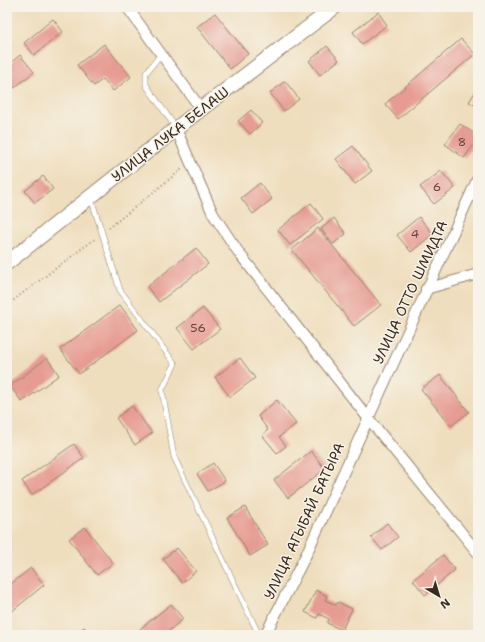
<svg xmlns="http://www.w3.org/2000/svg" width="485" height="642" viewBox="0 0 485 642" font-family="'Shantell Sans',sans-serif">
<rect width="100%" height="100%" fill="#f7f3e8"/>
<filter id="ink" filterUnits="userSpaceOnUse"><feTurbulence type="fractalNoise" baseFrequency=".025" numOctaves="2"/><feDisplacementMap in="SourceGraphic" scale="8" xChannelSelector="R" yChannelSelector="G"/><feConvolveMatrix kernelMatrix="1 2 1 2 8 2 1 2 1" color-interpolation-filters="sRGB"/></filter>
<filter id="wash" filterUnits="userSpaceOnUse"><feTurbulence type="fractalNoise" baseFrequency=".012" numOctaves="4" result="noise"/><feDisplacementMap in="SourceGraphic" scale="16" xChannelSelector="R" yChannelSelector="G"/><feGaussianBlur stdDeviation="0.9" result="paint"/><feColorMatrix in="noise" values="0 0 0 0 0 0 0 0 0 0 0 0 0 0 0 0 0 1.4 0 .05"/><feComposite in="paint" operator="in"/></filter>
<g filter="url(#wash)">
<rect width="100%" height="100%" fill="#efdebd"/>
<g id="blocks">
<path fill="#e69b93" d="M378,12L387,25L362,44L353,32Z
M215,13L248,54L230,69L197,27Z
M53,19L63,32L34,55L24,43Z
M461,39L475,54L398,119L385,104Z
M104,44L131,77L113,91L103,79L94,86L77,65Z
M327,46L339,60L320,75L309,61Z
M20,55L34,72L10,91L7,87V66Z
M285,81L299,99L284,111L270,93Z
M478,87V107L469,102Z
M251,110L262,123L250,134L238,121Z
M460,124L478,136V139L464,158L445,144Z
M353,146L372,171L355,184L336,159Z
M441,171L455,188L434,204L420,187Z
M43,176L53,189L35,203L25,191Z
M260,183L272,199L253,214L241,198Z
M311,203L323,219L290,245L278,230Z
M419,217L433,234L411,252L397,235Z
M334,218L346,234L333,244L321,229Z
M318,228L381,305L354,326L292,250Z
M196,248L208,264L159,302L147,287Z
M120,305L138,330L79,374L60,349Z
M203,308L220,329L194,349L177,328Z
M47,358L59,375L22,402L10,386Z
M240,358L255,378L230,397L215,377Z
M440,375L469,412L451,426L421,389Z
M277,400L296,424L279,437L286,446L277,453L262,435L268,430L258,416Z
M132,406L152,433L135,445L116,418Z
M74,444L84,458L32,495L22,481Z
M311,451L325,469L288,498L274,480Z
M213,463L225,481L208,491L197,474Z
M245,507L268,545L250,556L227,518Z
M387,523L398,537L382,550L371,537Z
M85,527L113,563L97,575L69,539Z
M177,548L196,571L182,583L163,559Z
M443,555L455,570L425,595L413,580Z
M31,568L44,585L11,612L7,607V587Z
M316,590L327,596L325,600L336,605L338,602L352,609L342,630L327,623L329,619L319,614L317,618L305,612Z
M171,604L183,619L164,635H145L140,629Z
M84,627L90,635H75Z"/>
</g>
</g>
<g filter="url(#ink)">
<use href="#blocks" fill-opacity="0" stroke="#95846e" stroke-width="1"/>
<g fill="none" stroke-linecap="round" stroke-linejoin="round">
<defs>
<path id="lane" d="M161,54L146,73V85L176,128
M91,198L120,290L175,364L162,390L174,457L259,635"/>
<path id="street" d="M127,7L201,109
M176,129L213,214L239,253L368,418L478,553
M426,289L478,274
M265,635L305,557L478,178"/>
<path id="secondary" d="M7,263L201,109L335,7"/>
</defs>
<use href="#lane" stroke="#95846e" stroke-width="6"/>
<use href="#street" stroke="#95846e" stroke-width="12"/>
<use href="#secondary" stroke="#95846e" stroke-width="16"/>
<path stroke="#95846e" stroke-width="2" stroke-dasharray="1 3" stroke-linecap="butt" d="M109,228L182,169
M7,305L96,238"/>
<use href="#lane" stroke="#fff" stroke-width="5"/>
<use href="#street" stroke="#fff" stroke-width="10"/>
<use href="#secondary" stroke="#fff" stroke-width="14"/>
</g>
</g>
<g text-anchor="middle" stroke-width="3" stroke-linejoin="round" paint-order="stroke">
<g font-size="12" fill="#66463b">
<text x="462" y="146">8</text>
<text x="437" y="191">6</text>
<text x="415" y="238">4</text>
<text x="198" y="332">56</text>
</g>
<g font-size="14" fill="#3b2a1e" stroke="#f7f3e8">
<text transform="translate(170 134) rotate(-38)" y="5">УЛИЦА ЛУКА БЕЛАШ</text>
<text transform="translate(410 292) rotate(-65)" y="5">УЛИЦА ОТТО ШМИДТА</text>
<text transform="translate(304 521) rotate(-65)" y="5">УЛИЦА АГЫБАЙ БАТЫРА</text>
</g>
</g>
<rect width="485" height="642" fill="none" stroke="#f7f3e8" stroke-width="24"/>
<g transform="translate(439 596) rotate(142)" stroke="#f7f3e8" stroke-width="3" paint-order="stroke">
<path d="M0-3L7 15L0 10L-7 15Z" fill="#3b2a1e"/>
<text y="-6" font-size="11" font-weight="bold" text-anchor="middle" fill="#3b2a1e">N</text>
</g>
</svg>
